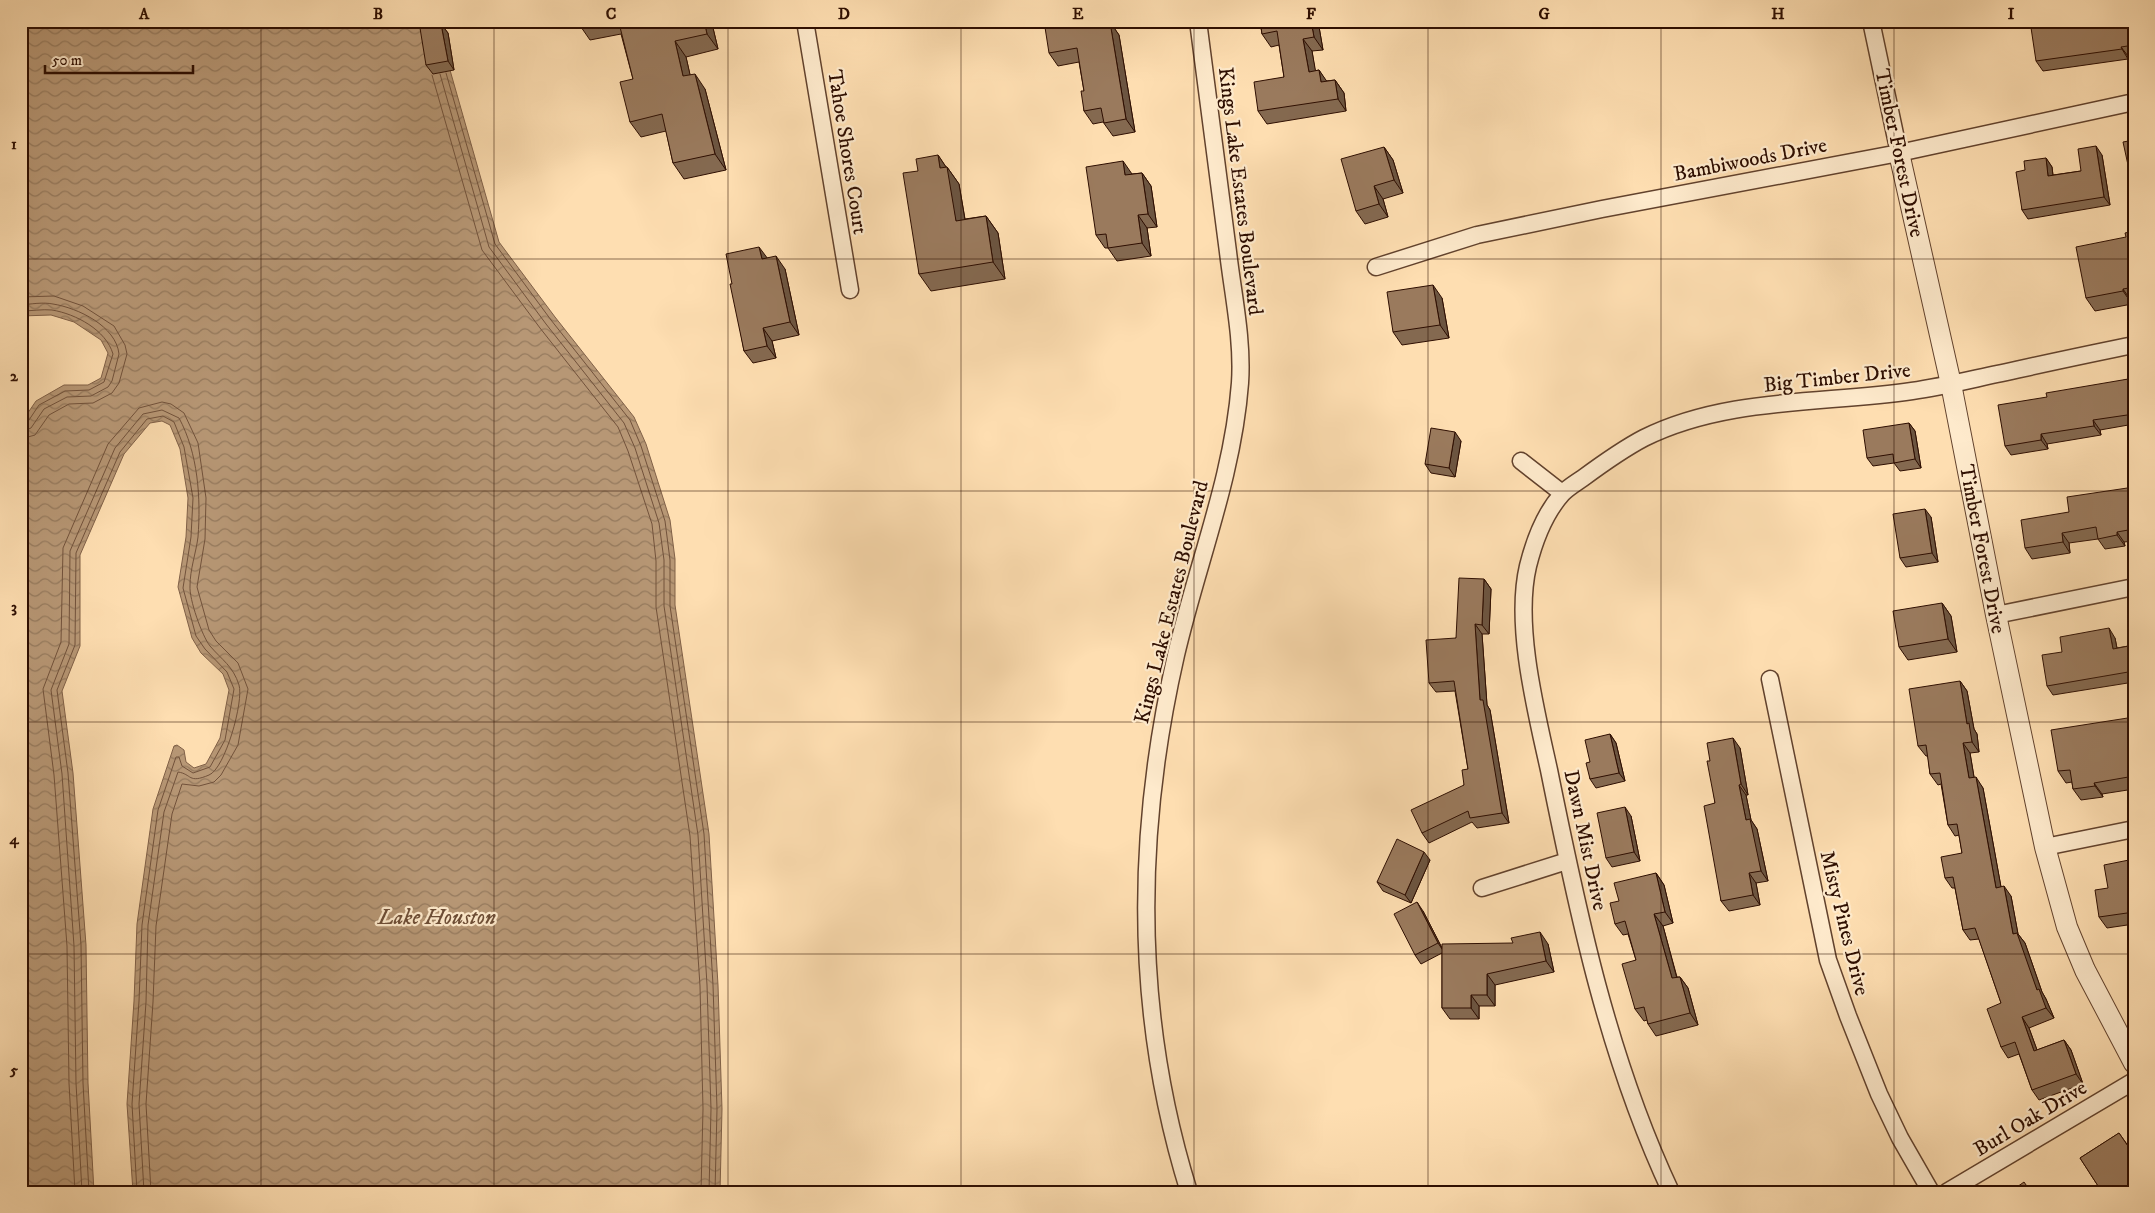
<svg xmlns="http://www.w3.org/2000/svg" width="2155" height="1213" viewBox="0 0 2155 1213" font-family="'IM FELL DW Pica',serif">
<defs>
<pattern id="water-waves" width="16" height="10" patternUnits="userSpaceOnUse" patternTransform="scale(1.25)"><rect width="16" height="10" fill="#b79775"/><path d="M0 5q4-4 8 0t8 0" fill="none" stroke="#957a5e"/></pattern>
</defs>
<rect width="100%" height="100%" fill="#fedeb1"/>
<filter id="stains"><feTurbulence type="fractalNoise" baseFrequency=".004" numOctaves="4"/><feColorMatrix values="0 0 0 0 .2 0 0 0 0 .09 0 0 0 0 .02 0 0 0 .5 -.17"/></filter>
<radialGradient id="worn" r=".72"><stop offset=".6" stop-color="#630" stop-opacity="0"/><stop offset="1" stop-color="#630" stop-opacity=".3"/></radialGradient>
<path fill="url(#water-waves)" stroke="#806047" d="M21,21H436L499,242L555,317L634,417L646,444L670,520L675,559V605L709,834L718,985L722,1109L720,1192H133L127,1104L134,1001L137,924L153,809L174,746L177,745L184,750L186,762L194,768L206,764L220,738L229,690L223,674L201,653L192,638L178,587L186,537L188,498L180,449L170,425L162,421L150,423L124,454L80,555V646L62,691L73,773L86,945L88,1083L94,1192H21V423L36,401L64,385H88L101,378L108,353L101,340L74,322L51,315L21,316Z"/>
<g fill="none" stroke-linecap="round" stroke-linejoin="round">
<path stroke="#72523b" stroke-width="1" d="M446,73L495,244L551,320L630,420L641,446L665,521L670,560V606L704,834L713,985L717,1109L715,1192
M440,74L489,247L546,324L624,423L635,448L659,523L664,560V606L698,835L707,985L711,1109L709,1192
M432,75L482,250L540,328L618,427L628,451L652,524L656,561V607L690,836L700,986L703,1109L701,1192
M21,297L54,296L83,306L114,326L125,345L127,354L119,383L112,393L93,403L69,404L49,415L35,435L21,439
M21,305C31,304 43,302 53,304C78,308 116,326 119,354L112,381L108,387L91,396L67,397L44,409L31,428L21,432
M21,311C31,311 43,309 52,310C76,314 106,330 113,354L104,382L89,390L65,391L39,405L27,423L21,425
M75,1192L69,1083L67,946L54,775L43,689L61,642L63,548L108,444L139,408L162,402L171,404L184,413L198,443L206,498L205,539L197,587L209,630L216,641L238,663L248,689L238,745L221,775L214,782L199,786L182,784L172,814L156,926L153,1002L146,1104L151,1192
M82,1192L76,1083L74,946L62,774L51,690L69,644L70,551L115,448L143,414L162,410L179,418C198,453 201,498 198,537C196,553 190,569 190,586C189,599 202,636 210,646C222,660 233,666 239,685C244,701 225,769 209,775C188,784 192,774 178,772L164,812L148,925L146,1002L139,1104L144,1192
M89,1192L83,1083L81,945L68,773L57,690L75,645L76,553L120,452L147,419L163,416L174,422L184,447L193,498L191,537L183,588L196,636L205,649L227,672L234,689L225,740L210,767L193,773L182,766L179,757H176L158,810L142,925L139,1001L132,1104L137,1192"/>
<defs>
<path id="minor" d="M805,21L850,290
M1871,21L1899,153
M1376,267L1477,235L1602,209L1899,153L2134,102
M1521,461L1562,493
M1996,615L2134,587
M1770,679L1828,960L1848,1016L1879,1094L1900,1138L1931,1192
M2045,847L2134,829
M1482,888L1567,861
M1189,1192C1134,1016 1135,834 1176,655C1197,564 1233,477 1240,383C1243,340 1233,295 1228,252C1218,175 1208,98 1198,21
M1671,1192C1608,1058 1578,914 1549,770C1536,711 1514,625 1528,566C1534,542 1545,513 1562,494C1567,488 1576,483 1583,478C1602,464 1623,449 1644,438C1726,397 1824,404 1912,391C1941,387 1969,380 1997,374C2043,364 2088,354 2134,345
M1947,1192L2134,1081"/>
<path id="tertiary" d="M1899,153L1951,384L1996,615L2045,847L2067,927L2085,970L2134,1063"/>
</defs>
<use href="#minor" stroke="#62422d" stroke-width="19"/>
<use href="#tertiary" stroke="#62422d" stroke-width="22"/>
<use href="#minor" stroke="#feeacc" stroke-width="16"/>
<use href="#tertiary" stroke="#feeacc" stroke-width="20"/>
</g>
<path fill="#846950" stroke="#2e0e01" d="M580,21H623V22L626,21H708L713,28L718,49L686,57L690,75L705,89L726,170L684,179L673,163L666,131L641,137L630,122L633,79L621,34L590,40L581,27Z
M1260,21H1318L1323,50L1312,51L1315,71L1319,70L1326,81L1335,80L1344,93L1346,111L1267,124L1258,111L1284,77L1279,45L1271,47L1262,34Z
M2134,21V55L2128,56V59L2043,71L2036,61Z
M1110,22L1119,35L1135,132L1113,136L1103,122L1093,124L1084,111V91L1079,62L1058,66L1049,53L1090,23V26Z
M441,24L448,33L454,70L433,74L426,65Z
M1384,147L1393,160L1403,193L1383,199L1388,217L1365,224L1356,211Z
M938,155L946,167H947L959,184L965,219L986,216L998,233L1005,279L931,291L919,274L918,171Z
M2102,155L2110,205L2028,219L2022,210L2025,170L2046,158L2052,167L2053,175L2081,171Z
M1142,173L1151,186L1157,227L1147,228L1151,256L1117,261L1108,248H1105L1096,235L1132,174Z
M2134,231V302H2132V304L2095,311L2086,298L2126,237Z
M768,258L785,269L799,335L772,341L776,358L753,363L744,351L732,284Z
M1442,298L1449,338L1402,345L1393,332Z
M2134,378V424L2100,430L2101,435L2047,444L2048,449L2011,455L2005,446L2047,397Z
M1909,423L1915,431L1921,468L1900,471L1894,463L1873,466L1867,458Z
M1461,441L1455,477L1431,473L1425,464Z
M2134,487V541L2124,542L2125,546L2105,549L2098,539L2069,543L2070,553L2032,559L2025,548L2069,512Z
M1931,517L1938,562L1906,567L1900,558Z
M1484,579L1491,589L1489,634H1482L1487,705L1490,710L1509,823L1477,828L1472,822L1429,843L1422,833L1464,785L1468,769L1455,691L1436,692L1429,683L1456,638Z
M1942,603L1951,616L1957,652L1908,660L1899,647Z
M2115,638L2117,648L2134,645V682L2053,695L2047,686L2062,652Z
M1960,681L1967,691L1974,729L1977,734L1979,752L1970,753L1974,777L1983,788L2001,887L2011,896L2018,934L2025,943L2042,992L2046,999L2054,1018L2029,1028L2037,1050L2064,1040L2071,1050L2083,1084L2039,1100L2032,1090L2019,1054L2008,1058L2001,1047V1003L1979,939L1970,940L1963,930L1955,888H1952L1945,878L1962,853L1959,835L1955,836L1948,825L1941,784L1938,785L1930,774L1928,756H1926L1918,746Z
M2134,717V789L2102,794L2103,797L2081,800L2073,789L2072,782L2066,783L2058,771Z
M1610,734L1616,743L1625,781L1596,788L1590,779V762Z
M1740,748L1748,795H1746L1751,820L1757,829L1768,881L1756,883L1760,905L1729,911L1721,901L1715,803L1710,761Z
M1631,816L1640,861L1612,867L1606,858Z
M2134,859V924L2107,928L2099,917Z
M1430,860L1411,903L1383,891L1377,882Z
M1656,873L1664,885L1673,923L1663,926L1677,977H1680L1688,988L1698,1025L1656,1036L1648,1024L1647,1020L1644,1021L1635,1009L1636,960L1628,934L1623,935L1615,924L1619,901Z
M1423,911L1442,948L1548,944L1554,972L1495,985V1006H1479V1019H1450L1442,1008V953L1421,964L1415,955Z
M2119,1133L2134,1154V1192H2102L2080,1158Z"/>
<path fill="#6c5541" stroke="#2e0e01" d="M704,21H708L713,28L718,49L707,34Z
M1083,21H1089L1090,23L1093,40L1084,27Z
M1311,21H1318L1323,50L1314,37Z
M1110,22L1119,35L1135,132L1126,119Z
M441,24L448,33L454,70L448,61Z
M1303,39L1312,51L1318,85L1309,72Z
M675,41L686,57L694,92L683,76Z
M2121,47L2128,56V59L2122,49Z
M1319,70L1328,83L1321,82Z
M695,74L705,89L726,170L715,154Z
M1335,80L1344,93L1346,111L1338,99Z
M2096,146L2102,155L2110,205L2104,197Z
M1384,147L1393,160L1403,193L1394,180Z
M938,155L948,170L947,167L959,184L968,238L956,221L940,168Z
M2046,158L2052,167L2054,185L2048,176Z
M1123,161L1132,174L1134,188L1125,175Z
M1142,173L1151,186L1157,227L1148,214Z
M1374,186L1383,199L1388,217L1379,204Z
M1138,215L1147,228L1151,256L1142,243Z
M986,216L998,233L1005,279L993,262Z
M759,247L768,259H762Z
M776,256L785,269L799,335L790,322Z
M1433,285L1442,298L1449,338L1440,325Z
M2123,289L2132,302V304L2123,291Z
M763,328L772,341L776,358L767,346Z
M2093,420L2100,430L2101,435L2094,426Z
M1909,423L1915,431L1921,468L1915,459Z
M1455,432L1461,441L1455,477L1449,468Z
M2041,434L2047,444L2048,449L2041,440Z
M1925,509L1931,517L1938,562L1932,553Z
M2117,532L2124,542L2125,546L2117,535Z
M2062,533L2069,543L2070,553L2063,542Z
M1484,579L1491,589L1489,634L1482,625Z
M1942,603L1951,616L1957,652L1948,639Z
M1475,624L1482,634L1487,705L1490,710L1509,823L1502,813L1480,700Z
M2109,628L2115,638L2119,659L2113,649Z
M1960,681L1967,691L1974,729L1977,734L1979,752L1972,742L1967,724Z
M1610,734L1616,743L1625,781L1619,773Z
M1733,738L1740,748L1748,795L1741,784Z
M1963,743L1970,753L1976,789L1969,778Z
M1976,777L1983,788L2003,898L1996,888Z
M2094,783L2102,794L2103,797L2095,786Z
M1739,785L1746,795L1751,820L1757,829L1768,881L1761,871L1746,820Z
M1625,807L1631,816L1640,861L1634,852Z
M1424,852L1430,860L1411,903L1405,895Z
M1656,873L1664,885L1673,923L1665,912Z
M1749,873L1756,883L1760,905L1753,895Z
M2004,886L2011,896L2018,934L2025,943L2042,992L2046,999L2054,1018L2046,1008L2037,990L2013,934Z
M1417,902L1423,911L1444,952L1438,943Z
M1654,914L1663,926L1680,990L1672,978Z
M1540,932L1548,944L1554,972L1546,961Z
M1487,974L1495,985V1006L1487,995Z
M1680,977L1688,988L1698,1025L1690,1013Z
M1471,995L1479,1006V1019L1471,1008Z
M2022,1017L2029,1028L2041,1061L2034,1051Z
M2064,1040L2071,1050L2083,1084L2076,1074Z"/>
<path fill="#9a7a5d" stroke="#2e0e01" d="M580,21H612L581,27Z
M626,21H704L707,34L675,41L683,76L695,74L715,154L673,163L662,114L630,122L620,82L633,79L619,23Z
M1044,21H1083L1084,27L1110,22L1126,119L1104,123L1101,108L1084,111L1081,91H1084L1077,48L1049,53Z
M1260,21H1311L1314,37L1303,39L1309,72L1319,70L1321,82L1335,80L1338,99L1258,111L1254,82L1284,77L1277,31L1262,34Z
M2030,21H2134V45L2121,47L2122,49L2036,61Z
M441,24L448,61L426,65L420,28Z
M2134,140V188H2133L2123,142Z
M2096,146L2104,197L2022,210L2016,172L2025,170L2024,161L2046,158L2048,176L2081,171L2078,149Z
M1384,147L1394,180L1374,186L1379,204L1356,211L1341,159Z
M938,155L940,168L947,167L956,221L986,216L993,262L919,274L903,173L918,171L916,159Z
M1123,161L1125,175L1142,173L1148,214L1138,215L1142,243L1108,248L1106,234L1096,235L1086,167Z
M2134,231V287L2123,289V291L2086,298L2076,247L2126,237L2125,233Z
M759,247L762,259L776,256L790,322L763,328L767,346L744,351L730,284H732L726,254Z
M1433,285L1440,325L1393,332L1387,292Z
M2134,378V414L2093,420L2094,426L2041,434V440L2005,446L1998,405L2047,397L2046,393Z
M1909,423L1915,459L1894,463L1893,454L1867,458L1863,430Z
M1431,428L1455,432L1449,468L1425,464Z
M2134,487V529L2117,532V535L2098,539L2096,527L2062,533L2063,542L2025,548L2021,520L2069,512L2067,497Z
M1925,509L1932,553L1900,558L1893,514Z
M1459,578L1484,579L1482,625L1475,624L1480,700H1483L1502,813L1470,818L1468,811L1422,833L1411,810L1464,785L1462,770L1468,769L1454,681L1429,683L1426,640L1456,638Z
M1942,603L1948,639L1899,647L1893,611Z
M2109,628L2113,649L2134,645V671L2047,686L2042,655L2062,652L2060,637Z
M1960,681L1967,724L1969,723L1972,742L1963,743L1969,778L1976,777L1996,888L2004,886L2013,934L2017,933L2037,990L2039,989L2046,1008L2022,1017L2034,1051L2064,1040L2076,1074L2032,1090L2015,1042L2001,1047L1987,1009L2001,1003L1975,928L1963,930L1953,877L1945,878L1941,857L1962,853L1957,824L1948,825L1940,773L1930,774L1926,745L1918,746L1909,689Z
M2134,717V776L2094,783L2095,786L2073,789L2070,770L2058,771L2051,730Z
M1610,734L1619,773L1590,779L1586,763L1590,762L1585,740Z
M1733,738L1741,784L1739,785L1746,820L1750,819L1761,871L1749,873L1753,895L1721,901L1704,806L1715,803L1707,761H1710L1707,743Z
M1625,807L1634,852L1606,858L1597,813Z
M1397,839L1424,852L1405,895L1377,882Z
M2134,859V912L2099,917L2095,890L2108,888L2104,865Z
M1656,873L1665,912L1654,914L1672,978L1680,977L1690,1013L1648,1024L1644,1007L1635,1009L1622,964L1636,960L1625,921L1615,924L1610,903L1619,901L1614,883Z
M1417,902L1438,943L1415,955L1394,914Z
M1540,932L1546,961L1487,974V995H1471V1008H1442V944L1513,943L1511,938Z
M2134,972V989L2129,974Z
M2119,1133L2134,1155V1192H2110L2104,1186L2100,1189L2080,1158Z
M2024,1182L2031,1192H2010Z"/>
<path fill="none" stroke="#2e0e01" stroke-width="1" stroke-opacity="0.55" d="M261,21V1192M494,21V1192M728,21V1192M961,21V1192M1194,21V1192M1428,21V1192M1661,21V1192M1894,21V1192M21,259H2134M21,491H2134M21,722H2134M21,954H2134"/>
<g text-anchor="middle" stroke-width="4.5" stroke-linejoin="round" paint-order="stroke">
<g font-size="21" fill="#2e0e01" stroke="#feeacc">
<text transform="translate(848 152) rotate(81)" y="7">Tahoe Shores Court</text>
<text transform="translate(1900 153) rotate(78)" y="7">Timber Forest Drive</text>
<text transform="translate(1750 159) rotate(-11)" y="7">Bambiwoods Drive</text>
<text transform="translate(1241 191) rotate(83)" y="7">Kings Lake Estates Boulevard</text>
<text transform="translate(1837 377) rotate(-6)" y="7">Big Timber Drive</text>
<text transform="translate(1983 549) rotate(79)" y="7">Timber Forest Drive</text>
<text transform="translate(1171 602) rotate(-76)" y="7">Kings Lake Estates Boulevard</text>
<text transform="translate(1586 840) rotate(78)" y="7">Dawn Mist Drive</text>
<text transform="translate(1845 923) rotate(76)" y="7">Misty Pines Drive</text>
<text transform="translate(2030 1118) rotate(-31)" y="7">Burl Oak Drive</text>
</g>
<g font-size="22" font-style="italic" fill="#6c4c35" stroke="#feeacc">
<text x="437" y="924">Lake Houston</text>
</g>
</g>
<rect width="2155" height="1213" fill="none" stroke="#fedeb1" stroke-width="55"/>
<path d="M45 65v8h148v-8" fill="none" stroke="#2e0e01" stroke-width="2.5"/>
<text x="52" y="65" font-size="15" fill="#2e0e01" stroke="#feeacc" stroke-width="4" paint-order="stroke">50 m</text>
<rect x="28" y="28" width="2100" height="1158" fill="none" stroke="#2e0e01" stroke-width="2"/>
<g font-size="16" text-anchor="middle" font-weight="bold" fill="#2e0e01">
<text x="144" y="19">A</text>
<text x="378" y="19">B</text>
<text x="611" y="19">C</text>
<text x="844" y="19">D</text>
<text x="1078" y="19">E</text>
<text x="1311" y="19">F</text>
<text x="1544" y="19">G</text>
<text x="1778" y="19">H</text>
<text x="2011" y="19">I</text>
<text x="14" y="149">1</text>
<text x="14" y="381">2</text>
<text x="14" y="612">3</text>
<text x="14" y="844">4</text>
<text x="14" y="1075">5</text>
</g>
<rect width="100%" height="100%" filter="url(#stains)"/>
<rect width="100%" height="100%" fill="url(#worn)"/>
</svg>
